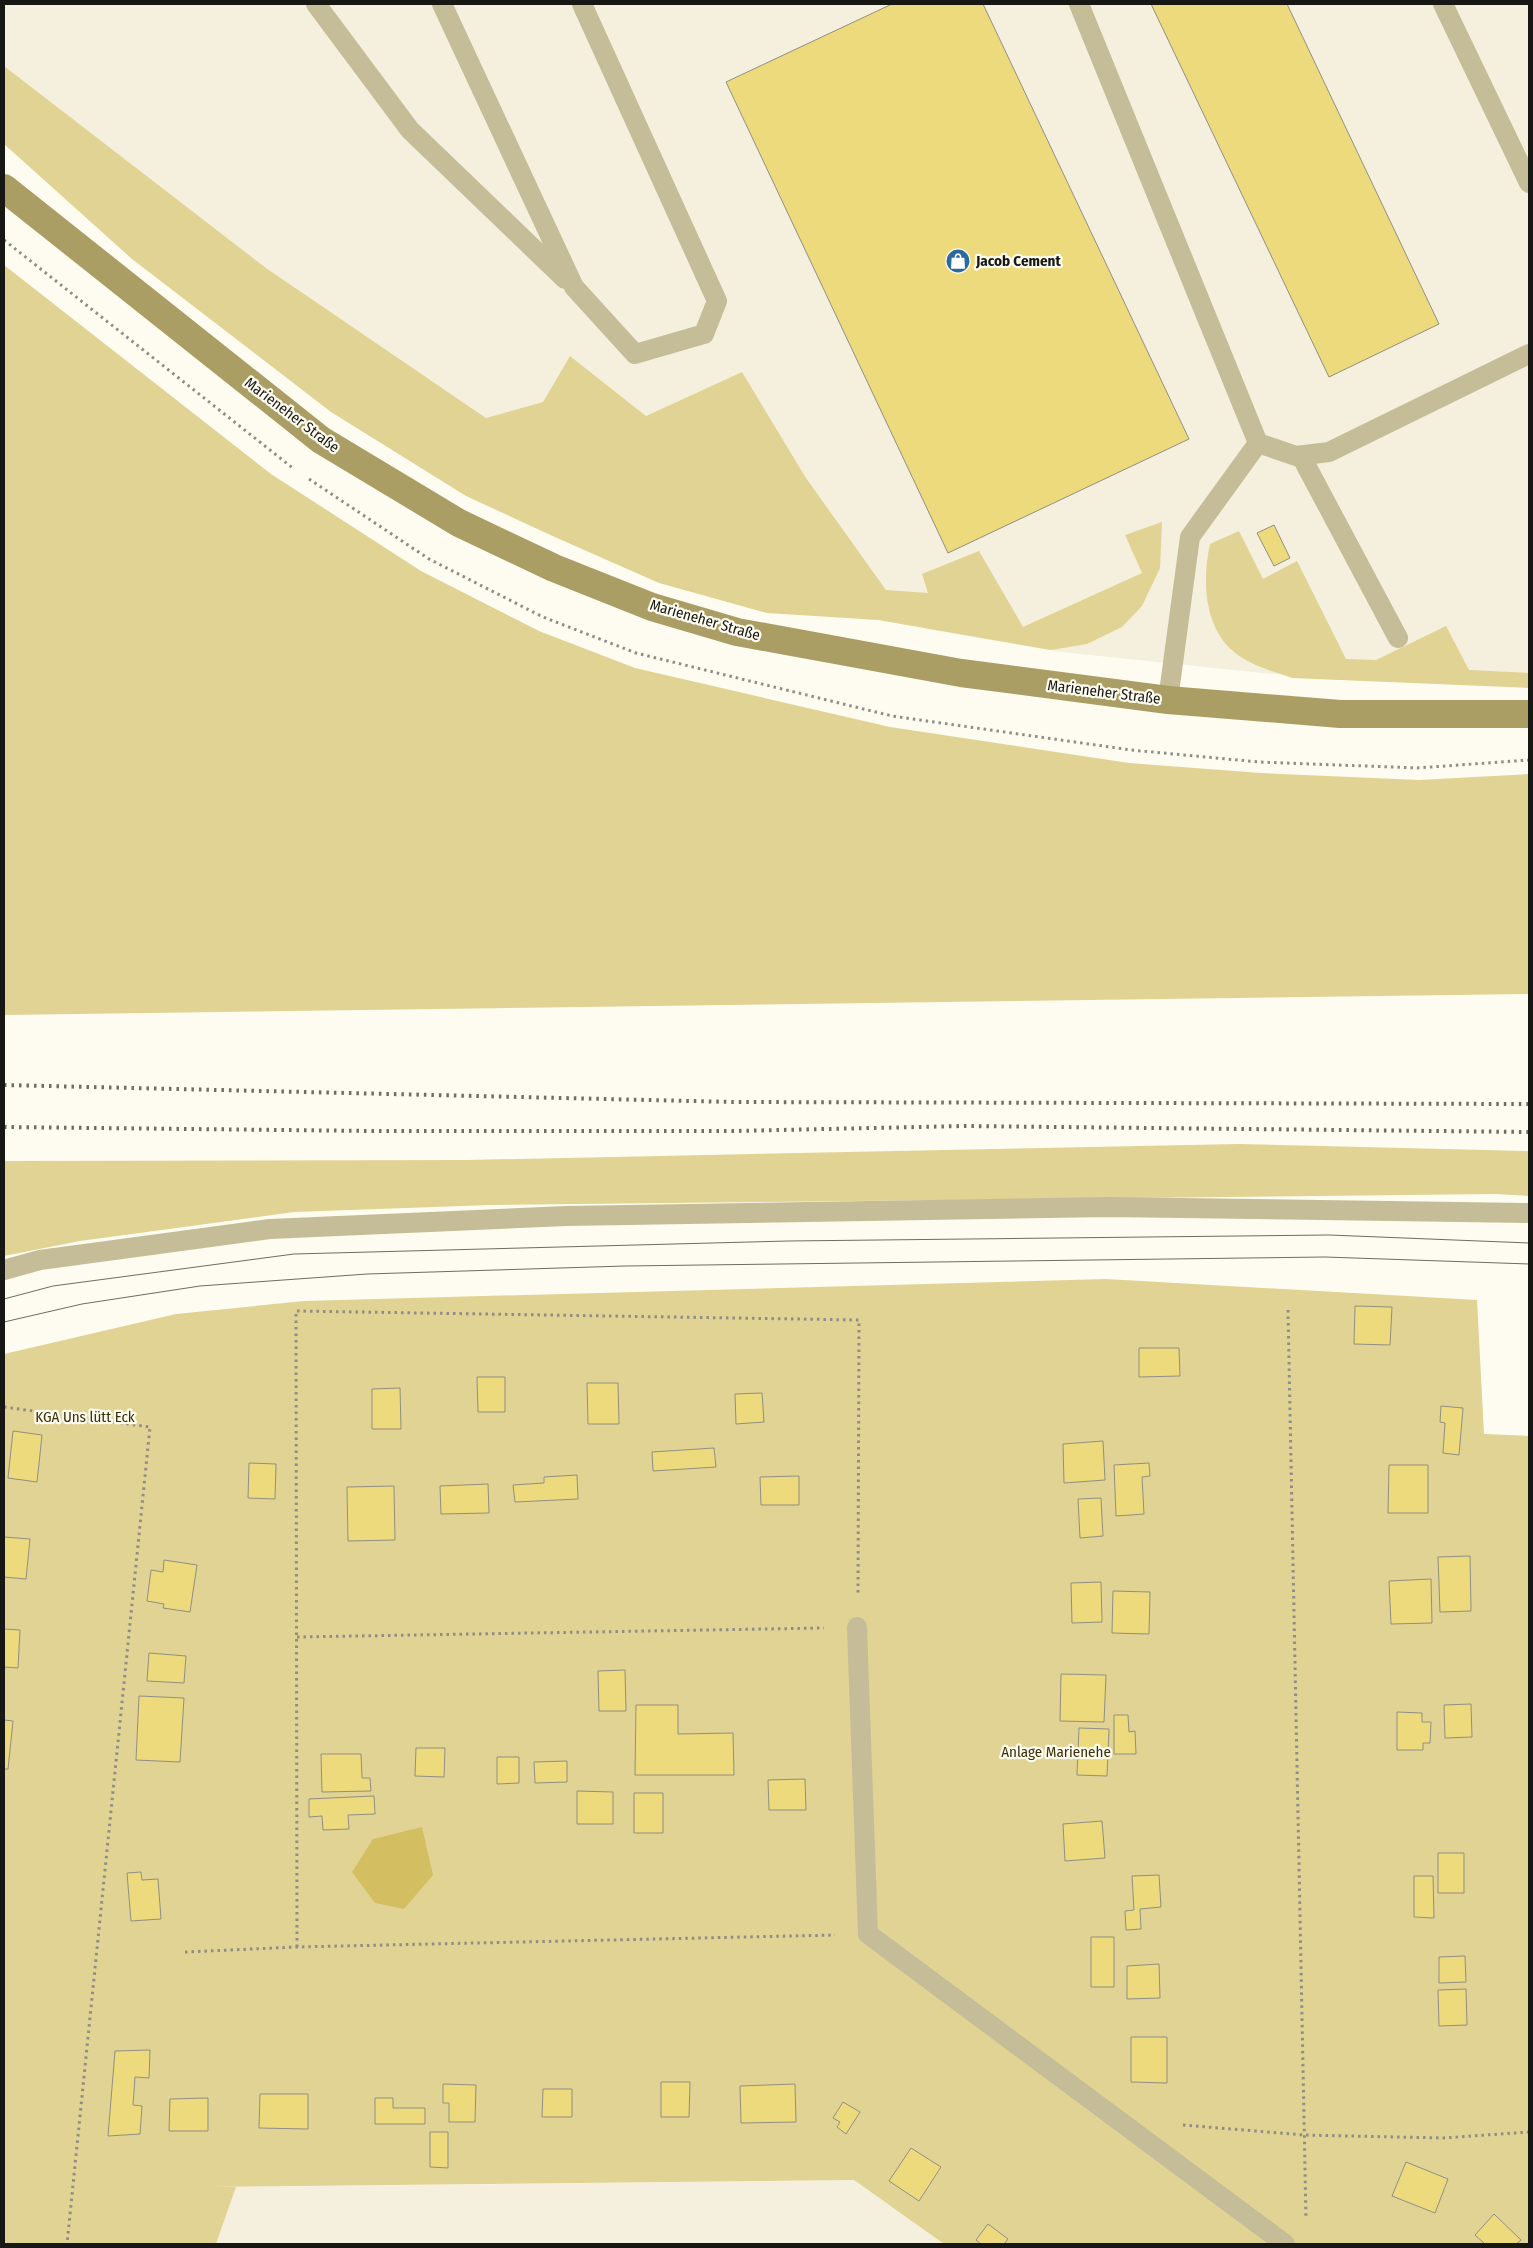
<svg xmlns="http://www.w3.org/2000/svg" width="1533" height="2248" viewBox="0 0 1533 2248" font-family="'Fira Sans Condensed',sans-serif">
<rect width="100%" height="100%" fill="#fefcf0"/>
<path fill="#f4f0dd" d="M4,4H1529V676L1272,674L1061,652L926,629L886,590L806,478L742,373L646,416L570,356L543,402L486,418L266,268L4,66Z
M854,2180L944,2244H216L236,2187Z"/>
<path fill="#e0d393" d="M4,66L266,268L486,418L543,402L570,356L646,416L742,372L806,478L886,590L928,593L922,574L979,551L1023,627L1142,573L1125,535L1162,522L1160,568L1142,606L1122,627L1087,644L1051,650L878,620L767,613L659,583L557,538L466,496L331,412L132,259L4,144Z
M4,265L271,474L421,571L539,631L635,668L890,727L1129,763L1261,773L1419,780L1529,774V994L4,1015Z
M1239,531L1263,579L1297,561L1346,659L1376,660L1446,626L1469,670L1529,673V688L1292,678C1272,671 1249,665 1233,651C1204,626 1202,579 1210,544Z
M1239,1144L1529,1151V1196L1496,1194L490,1205L294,1212L80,1241L4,1256V1161L466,1160Z
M1106,1279L1477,1300L1484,1434L1529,1436V2244H944L854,2180L211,2187H236L216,2244H4V1354L176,1314L304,1301Z"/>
<path fill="#d3bf62" d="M422,1827L433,1875L404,1909L375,1903L352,1872L373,1839Z"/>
<path fill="#edda7c" stroke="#918f84" d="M892,4H983L1189,439L948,553L726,82Z
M1151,4H1287L1439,324L1329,377Z
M1274,525L1290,558L1274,566L1257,533Z
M1355,1306L1392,1307L1390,1345L1354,1344Z
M1139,1348H1179L1180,1376L1139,1377Z
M477,1377H505V1412H478Z
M587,1383H618L619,1424H588Z
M400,1388L401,1429H372V1389Z
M762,1393L764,1422L736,1424L735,1394Z
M1441,1406L1463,1408L1459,1455L1443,1453L1445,1423L1440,1422Z
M13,1431L42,1435L37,1482L8,1478Z
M1103,1441L1105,1480L1064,1483L1063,1444Z
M714,1448L716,1467L653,1471L652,1452Z
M249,1463L276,1464L275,1499L248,1498Z
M1149,1463L1150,1476L1142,1477L1144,1514L1116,1516L1114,1465Z
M1389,1465H1428V1513H1388Z
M577,1475L578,1499L515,1502L513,1485L544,1483V1477Z
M799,1476V1505H761L760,1477Z
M488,1484L489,1513L441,1514L440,1486Z
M394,1486L395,1540L348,1541L347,1487Z
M1101,1498L1103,1536L1080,1538L1078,1499Z
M4,1537L30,1539L26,1579L4,1577Z
M1470,1556L1471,1611L1440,1612L1438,1557Z
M164,1560L197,1565L190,1612L163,1608L164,1604L147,1601L151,1570L163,1572Z
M1431,1579L1432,1623L1391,1624L1389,1581Z
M1101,1582L1102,1622L1072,1623L1071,1583Z
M1113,1591L1150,1592L1149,1634L1112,1633Z
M4,1629L20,1630L18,1668L4,1667Z
M149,1653L186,1656L184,1683L147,1681Z
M625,1670L626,1711H599L598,1671Z
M1061,1674L1106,1675L1104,1722L1060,1721Z
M139,1696L184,1698L180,1762L136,1760Z
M1471,1704L1472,1737L1445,1738L1444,1705Z
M636,1705H678V1734L733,1733L734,1775H635Z
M1397,1712L1422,1713V1722H1431L1430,1743H1423V1750H1397Z
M1114,1715H1128L1129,1732L1135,1731L1136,1754H1114Z
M4,1720L13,1721L8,1769H4Z
M1079,1728L1109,1729L1107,1776L1077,1775Z
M416,1748H445L444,1777L415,1776Z
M321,1754H361L362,1778H370L371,1791L322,1792Z
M497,1757H519V1783L497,1784Z
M567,1761V1782L535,1783L534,1762Z
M805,1779L806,1810H769L768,1780Z
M577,1791L613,1792V1824H577Z
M634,1793H663V1833H634Z
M374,1796L375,1814L348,1815L349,1829L323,1830L322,1816L309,1817V1799Z
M1102,1821L1105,1858L1065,1861L1063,1824Z
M1438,1853H1464V1893H1438Z
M141,1872L142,1880L158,1879L161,1919L131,1921L127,1873Z
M1159,1875L1161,1907L1140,1909L1141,1929L1126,1930L1125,1911L1134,1910L1132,1876Z
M1414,1876H1433L1434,1918L1414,1917Z
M1091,1937H1114V1987H1091Z
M1465,1956L1466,1982L1439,1983V1957Z
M1159,1964L1160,1998L1127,1999V1966Z
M1466,1989L1467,2025L1439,2026L1438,1990Z
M1131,2037H1167V2083L1131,2082Z
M150,2050L149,2078L135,2077L133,2105L142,2106L140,2134L108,2136L115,2051Z
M661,2082H690L689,2117H661Z
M443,2084L476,2085L475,2122H449V2103H443Z
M795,2084L796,2122L741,2123L740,2086Z
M543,2089H572V2117H542Z
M260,2094H308V2129L259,2128Z
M208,2098V2131H169L170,2099Z
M375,2098H393V2108H425V2124H375Z
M843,2102L860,2112L846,2134L837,2127L840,2122L833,2118Z
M430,2132H448V2168L430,2167Z
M911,2148L941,2167L919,2201L889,2181Z
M1406,2162L1448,2179L1435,2213L1392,2196Z
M1494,2214L1521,2240L1516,2244H1485L1475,2235Z
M988,2224L1008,2239L1004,2244H981L976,2240Z"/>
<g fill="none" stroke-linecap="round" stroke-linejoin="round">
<path stroke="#8f8e86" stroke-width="3" stroke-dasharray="2.5 4" stroke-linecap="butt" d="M4,240L294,469
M309,479L429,559L543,617L636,653L892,716L1131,750L1259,762L1417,768L1529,760
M1288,1310L1306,2219
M4,1407L150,1427L67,2244
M297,1637L824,1628
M297,1947L296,1311L859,1320L858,1595
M185,1952L297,1947L835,1935
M1183,2125L1304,2135L1443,2138L1529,2132"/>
<path stroke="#c5bd97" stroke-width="20" d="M316,4L410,130L565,279
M442,4L574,287L635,354L704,334L717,301L582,4
M1079,4L1258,443L1296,456L1329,452L1529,354
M1443,4L1529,183
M1301,456L1398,638
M1168,700L1190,537L1258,443
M4,1270L40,1260L270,1229L566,1216L1109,1207L1529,1213
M857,1627L868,1934L1285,2244"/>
<path stroke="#aa9e64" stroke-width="28" d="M4,188L321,440L459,523L554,568L652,607L737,632L961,673L1168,700L1340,714H1529"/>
<path stroke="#6d6c65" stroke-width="1" d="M4,1299L53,1286L294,1254L788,1241L1329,1235L1529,1243
M4,1322L82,1304L200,1286L367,1274L625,1266L1325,1257L1529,1264"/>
<path stroke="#6d6c65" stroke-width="4" stroke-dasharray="2.5 5" stroke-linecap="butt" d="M4,1085L734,1102L1529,1104
M4,1127L375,1131H734L964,1126L1529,1132"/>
</g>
<defs>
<symbol id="shop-disc" viewBox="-11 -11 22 22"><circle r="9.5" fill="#2b6aa1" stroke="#fefcf0"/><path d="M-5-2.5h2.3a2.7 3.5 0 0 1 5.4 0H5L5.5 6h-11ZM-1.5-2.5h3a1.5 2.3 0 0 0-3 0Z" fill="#fff"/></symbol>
</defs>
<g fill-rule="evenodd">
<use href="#shop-disc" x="944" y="247" width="28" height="28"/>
</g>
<g text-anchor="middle" stroke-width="4.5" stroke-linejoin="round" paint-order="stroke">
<g font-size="15" font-weight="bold" fill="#171713" stroke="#fefcf0" text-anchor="start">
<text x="976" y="266">Jacob Cement</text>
</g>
<g font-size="15" fill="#171713" stroke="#fefcf0">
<text transform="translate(292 415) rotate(37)" y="5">Marieneher Straße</text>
<text transform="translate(705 620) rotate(16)" y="5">Marieneher Straße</text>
<text transform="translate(1104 692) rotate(7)" y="5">Marieneher Straße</text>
</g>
<g font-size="15" fill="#393107" stroke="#fefcf0">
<text x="85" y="1422">KGA Uns lütt Eck</text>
<text x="1056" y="1757">Anlage Marienehe</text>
</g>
</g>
<rect width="1533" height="2248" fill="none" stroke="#171713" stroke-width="10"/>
</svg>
